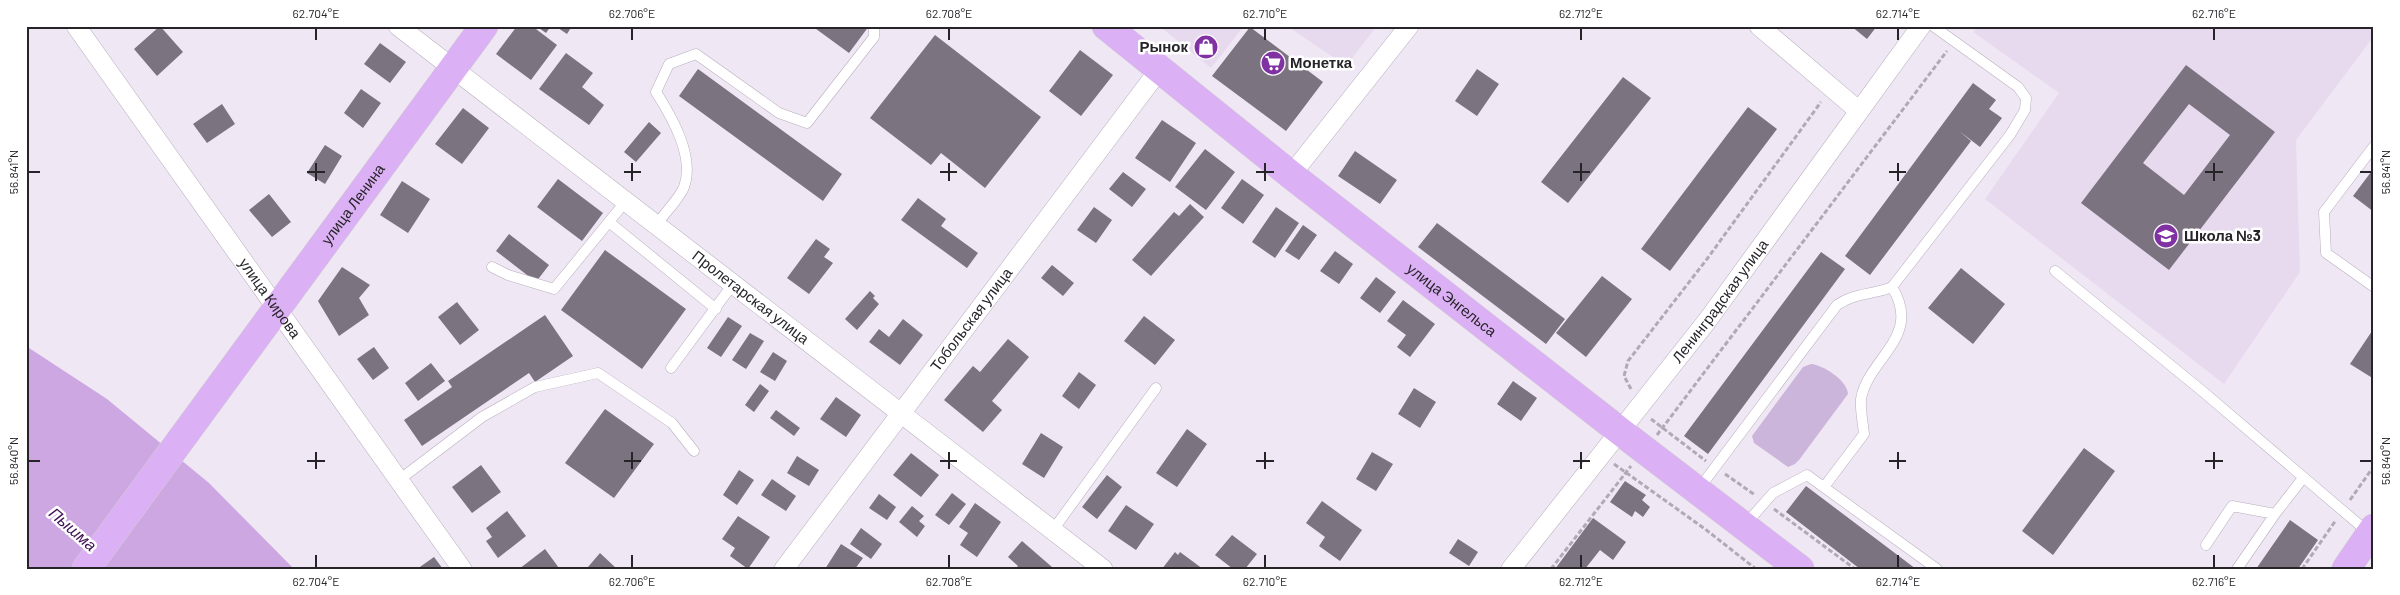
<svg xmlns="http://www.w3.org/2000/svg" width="2400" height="595" viewBox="0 0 2400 595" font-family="Barlow,sans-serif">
<rect width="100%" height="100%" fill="#f0e7f5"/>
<path fill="#e7daef" d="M1159,26H1244L1211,68Z
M1287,26H1377L1346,66Z
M1978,26H2374V36L2296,140L2300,272L2224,384L1985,199L2059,93L1973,32Z"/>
<path fill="#ccb5da" d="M1811,364C1823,365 1847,380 1848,394L1799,460L1795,464L1788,467L1754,443L1752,436L1803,367Z"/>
<path fill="#cda7e2" d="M26,346L107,399L209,483L294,569H26Z"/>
<path fill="#7b7380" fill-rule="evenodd" d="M160,26L183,52L157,76L134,49Z
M517,26H532L557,45L531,80L496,54Z
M536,26H551L546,33Z
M555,26H572L567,34Z
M812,26H869L849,53Z
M1851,26H1877L1867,39Z
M1250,27L1323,82L1286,131L1212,76Z
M935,35L1041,117L985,188L941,153L931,165L870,118Z
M380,43L406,62L390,83L364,64Z
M1080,50L1113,75L1081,116L1049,91Z
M566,53L593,73L582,87L604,105L589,125L539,89Z
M2186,65L2275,132L2169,270L2081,203ZM2189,104L2230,135L2184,195L2143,163Z
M698,69L842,174L823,201L679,96Z
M1477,69L1499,84L1477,116L1455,101Z
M1623,77L1651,98L1568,203L1541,182Z
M1973,83L1996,100L1989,109L2002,118L1980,147L1959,131L1971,141L1870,275L1845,256Z
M361,89L381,103L363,128L344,113Z
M222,104L235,124L207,143L193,124Z
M1748,107L1777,129L1670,271L1641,249Z
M463,108L489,128L462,164L435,144Z
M1162,120L1196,143L1170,182L1135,158Z
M649,122L661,133L636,162L624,152Z
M325,145L342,156L325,184L307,173Z
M1205,149L1235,172L1206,210L1175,187Z
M1355,151L1397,180L1380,204L1338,176Z
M2374,168V212L2353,196Z
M1123,172L1146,189L1132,207L1109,189Z
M558,179L603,213L582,241L537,207Z
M1242,179L1264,195L1243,224L1221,208Z
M402,181L430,199L408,233L380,215Z
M269,194L291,222L272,237L249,210Z
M918,198L946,219L941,226L978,253L967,268L901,220Z
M1190,204L1204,217L1151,276L1132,260L1174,212L1179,216Z
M1094,207L1112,220L1096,243L1077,230Z
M1276,207L1299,223L1275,258L1252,242Z
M1437,223L1565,319L1546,344L1418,247Z
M1303,225L1317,235L1299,260L1285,251Z
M509,234L549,265L536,282L496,251Z
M816,239L830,249L824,257L833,263L809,294L787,278Z
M605,250L686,309L642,369L561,310Z
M1335,251L1353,264L1339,284L1320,271Z
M1821,252L1845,269L1708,454L1684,436Z
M1052,265L1074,283L1063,296L1041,278Z
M342,267L370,285L359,298L369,315L339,336L318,301Z
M1961,268L2005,304L1973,344L1928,308Z
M1602,276L1632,299L1586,357L1556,333Z
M1376,277L1396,292L1380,313L1360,298Z
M870,291L875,296L873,298L879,304L857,330L845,319Z
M1403,300L1435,324L1410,357L1397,347L1406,335L1387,321Z
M457,302L479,330L460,345L438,317Z
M545,315L573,356L535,382L529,373L422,446L404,420L452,387L448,381Z
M1144,316L1175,340L1155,365L1124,341Z
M728,317L742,326L721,357L707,348Z
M903,319L923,335L900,365L869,342L879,329L889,337Z
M2374,328V379L2350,364Z
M750,333L764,341L746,369L732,360Z
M1008,339L1029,357L992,401L1002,410L983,432L944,400L973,366L980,372Z
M374,347L389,368L373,380L357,359Z
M773,352L787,361L775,381L760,372Z
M431,363L445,381L418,401L405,383Z
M1079,372L1096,385L1079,409L1062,396Z
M1513,381L1537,398L1521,421L1497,404Z
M760,384L769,391L754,412L745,405Z
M1414,388L1436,402L1420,428L1398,414Z
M836,397L861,415L846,437L820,419Z
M605,409L654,444L614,498L565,463Z
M776,410L800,428L794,436L770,418Z
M1187,429L1207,444L1177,487L1156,473Z
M1041,433L1063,447L1044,478L1022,464Z
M2084,448L2115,471L2053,555L2022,531Z
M1372,452L1393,464L1376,491L1356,479Z
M911,453L939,475L921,497L893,475Z
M797,456L819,470L809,486L787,473Z
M481,465L501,492L472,513L452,487Z
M739,470L754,480L737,505L723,495Z
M1107,475L1122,487L1097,519L1082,507Z
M772,479L796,496L786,511L761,495Z
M1625,481L1646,495L1642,500L1650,507L1643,517L1635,511L1632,517L1610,502Z
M1806,486L1916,569H1860L1786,512Z
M952,493L966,504L949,525L935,515Z
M879,494L896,507L887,520L869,508Z
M1322,501L1362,530L1340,561L1319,546L1325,537L1306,523Z
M975,503L1001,522L977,557L960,545L968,533L959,527Z
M1126,505L1154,524L1136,550L1108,531Z
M912,506L924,516L919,521L925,526L917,537L899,522Z
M507,511L526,536L498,558L486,541L492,537L486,528Z
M738,516L770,537L748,569L730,556L735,548L722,539Z
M1593,518L1626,542L1613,560L1600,550L1585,569H1555Z
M2290,520L2318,540L2298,569H2256Z
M861,528L882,544L871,559L850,544Z
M1232,535L1257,554L1245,569H1233L1215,555Z
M1458,539L1478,552L1469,566L1449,553Z
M1022,541L1052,567L1050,569H1015L1018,566L1008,557Z
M841,544L863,558L855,569H825Z
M545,549L559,568L519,569Z
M1175,552L1178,555L1180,552L1203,569H1162Z
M600,553L617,569H590L588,567Z
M434,557L443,569H417Z"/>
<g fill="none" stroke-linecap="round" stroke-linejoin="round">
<defs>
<path id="lane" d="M2374,146L2324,212L2326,253L2374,287
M609,222L716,309
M656,225C663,215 680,198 684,187C695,157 672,117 656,92L669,64L696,54L779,113L807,123L874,37V26
M492,267L508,275L554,289L626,201
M2055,271L2201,390L2369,533
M671,368L733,284
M399,480L482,417L535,387L598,373L672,423L694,451
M1824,487L1864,434C1863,423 1860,410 1861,399C1868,358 1923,337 1892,287
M1698,490L1837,305C1853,293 1873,295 1892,287L2010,135L2025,110L2026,98L2018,87L1933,26
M1745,525L1773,493L1807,475L1937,569
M1053,530L1156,388
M2206,545L2232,506L2275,514
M2237,569L2275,514L2303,478"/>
<g id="street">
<path id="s1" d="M76,26L462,569"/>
<path id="s2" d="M398,26L1103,569"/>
<path d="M1759,26L1859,111"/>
<path d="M1291,175L1409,26"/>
<path id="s3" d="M784,569L1159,70"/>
<path id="s4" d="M1511,569L1707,321L1921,26"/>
</g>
<g id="primary">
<path id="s5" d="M1106,26L1291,175L1621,432L1800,569"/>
<path id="s6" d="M86,569L484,26"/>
<path d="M2346,569L2374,528"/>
</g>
</defs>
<use href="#lane" stroke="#b7aebc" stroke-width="11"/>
<use href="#street" stroke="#b7aebc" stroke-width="20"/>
<use href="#primary" stroke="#cfcfd0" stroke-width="29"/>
<path stroke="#b1a9b5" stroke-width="3" stroke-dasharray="5 2.5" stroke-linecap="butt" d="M1631,389L1624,376L1628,361L1707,259L1821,102
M1651,419L1706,461
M1657,435L1947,51
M1614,464L1705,529L1756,569
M1725,474L1755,495
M2350,500L2374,466
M1774,509L1855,569
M1551,569L1631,466
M2302,569L2336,520"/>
<use href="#lane" stroke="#fff" stroke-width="10"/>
<use href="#street" stroke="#fff" stroke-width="19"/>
<use href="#primary" stroke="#dcb0f4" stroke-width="28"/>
</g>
<path fill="none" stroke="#272429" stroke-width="2" d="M316,28V40M632,28V40M949,28V40M1265,28V40M1581,28V40M1898,28V40M2214,28V40M316,163V181M632,163V181M949,163V181M1265,163V181M1581,163V181M1898,163V181M2214,163V181M28,172H40M307,172H325M624,172H641M940,172H957M1256,172H1274M1573,172H1590M1889,172H1906M2205,172H2223M2360,172H2372M316,452V469M632,452V469M949,452V469M1265,452V469M1581,452V469M1898,452V469M2214,452V469M28,461H40M307,461H325M624,461H641M940,461H957M1256,461H1274M1573,461H1590M1889,461H1906M2205,461H2223M2360,461H2372M316,555V568M632,555V568M949,555V568M1265,555V568M1581,555V568M1898,555V568M2214,555V568"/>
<defs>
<symbol id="shop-disc" viewBox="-11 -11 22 22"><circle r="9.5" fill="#8032a3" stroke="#fff"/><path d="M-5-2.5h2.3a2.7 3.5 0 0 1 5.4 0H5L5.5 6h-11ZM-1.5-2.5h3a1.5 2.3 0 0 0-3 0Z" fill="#fff"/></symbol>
<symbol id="supermarket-disc" viewBox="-11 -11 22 22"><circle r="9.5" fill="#8032a3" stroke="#fff"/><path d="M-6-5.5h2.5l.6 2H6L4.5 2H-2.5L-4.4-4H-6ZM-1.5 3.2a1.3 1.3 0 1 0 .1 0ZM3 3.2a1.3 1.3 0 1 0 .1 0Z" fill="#fff"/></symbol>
<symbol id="school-disc" viewBox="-11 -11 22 22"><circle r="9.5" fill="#8032a3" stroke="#fff"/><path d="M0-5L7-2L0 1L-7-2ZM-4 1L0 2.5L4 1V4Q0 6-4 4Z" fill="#fff"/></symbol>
</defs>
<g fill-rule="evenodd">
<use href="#shop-disc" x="1192" y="33" width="28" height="28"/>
<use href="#supermarket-disc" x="1259" y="49" width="28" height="28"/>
<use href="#school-disc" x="2152" y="222" width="28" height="28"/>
</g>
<g text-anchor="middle" stroke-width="5" stroke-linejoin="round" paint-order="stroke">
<g font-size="15" font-weight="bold" fill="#272429" stroke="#fff" text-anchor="start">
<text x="1188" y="52" text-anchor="end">Рынок</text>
<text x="1290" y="68">Монетка</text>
<text x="2184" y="241">Школа №3</text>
</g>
<g font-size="15" fill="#272429" stroke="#fff">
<text dy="5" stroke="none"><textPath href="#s6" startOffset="452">улица Ленина</textPath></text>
<text dy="5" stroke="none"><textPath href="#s1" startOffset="334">улица Кирова</textPath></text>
<text dy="5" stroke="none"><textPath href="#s2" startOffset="445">Пролетарская улица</textPath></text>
<text dy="5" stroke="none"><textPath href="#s5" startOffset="441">улица Энгельса</textPath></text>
<text dy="5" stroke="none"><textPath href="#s4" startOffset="340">Ленинградская улица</textPath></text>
<text dy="5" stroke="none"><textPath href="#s3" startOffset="312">Тобольская улица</textPath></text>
</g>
<g font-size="16" font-style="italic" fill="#401055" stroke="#fff">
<text transform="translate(73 529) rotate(41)" y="6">Пышма</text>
</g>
</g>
<rect width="2400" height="595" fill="none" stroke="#ffffff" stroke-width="55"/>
<rect x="28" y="28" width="2344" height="540" fill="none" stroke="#272429" stroke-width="2"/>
<g font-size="12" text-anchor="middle" fill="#272429">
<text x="316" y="18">62.704°E</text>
<text x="632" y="18">62.706°E</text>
<text x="949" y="18">62.708°E</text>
<text x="1265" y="18">62.710°E</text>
<text x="1581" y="18">62.712°E</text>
<text x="1898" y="18">62.714°E</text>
<text x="2214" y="18">62.716°E</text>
<text transform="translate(14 172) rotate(-90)" y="4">56.841°N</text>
<text transform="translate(2386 172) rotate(-90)" y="4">56.841°N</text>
<text transform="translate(14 461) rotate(-90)" y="4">56.840°N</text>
<text transform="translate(2386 461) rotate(-90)" y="4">56.840°N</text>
<text x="316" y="586">62.704°E</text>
<text x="632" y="586">62.706°E</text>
<text x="949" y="586">62.708°E</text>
<text x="1265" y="586">62.710°E</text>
<text x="1581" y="586">62.712°E</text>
<text x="1898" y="586">62.714°E</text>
<text x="2214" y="586">62.716°E</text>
</g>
</svg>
